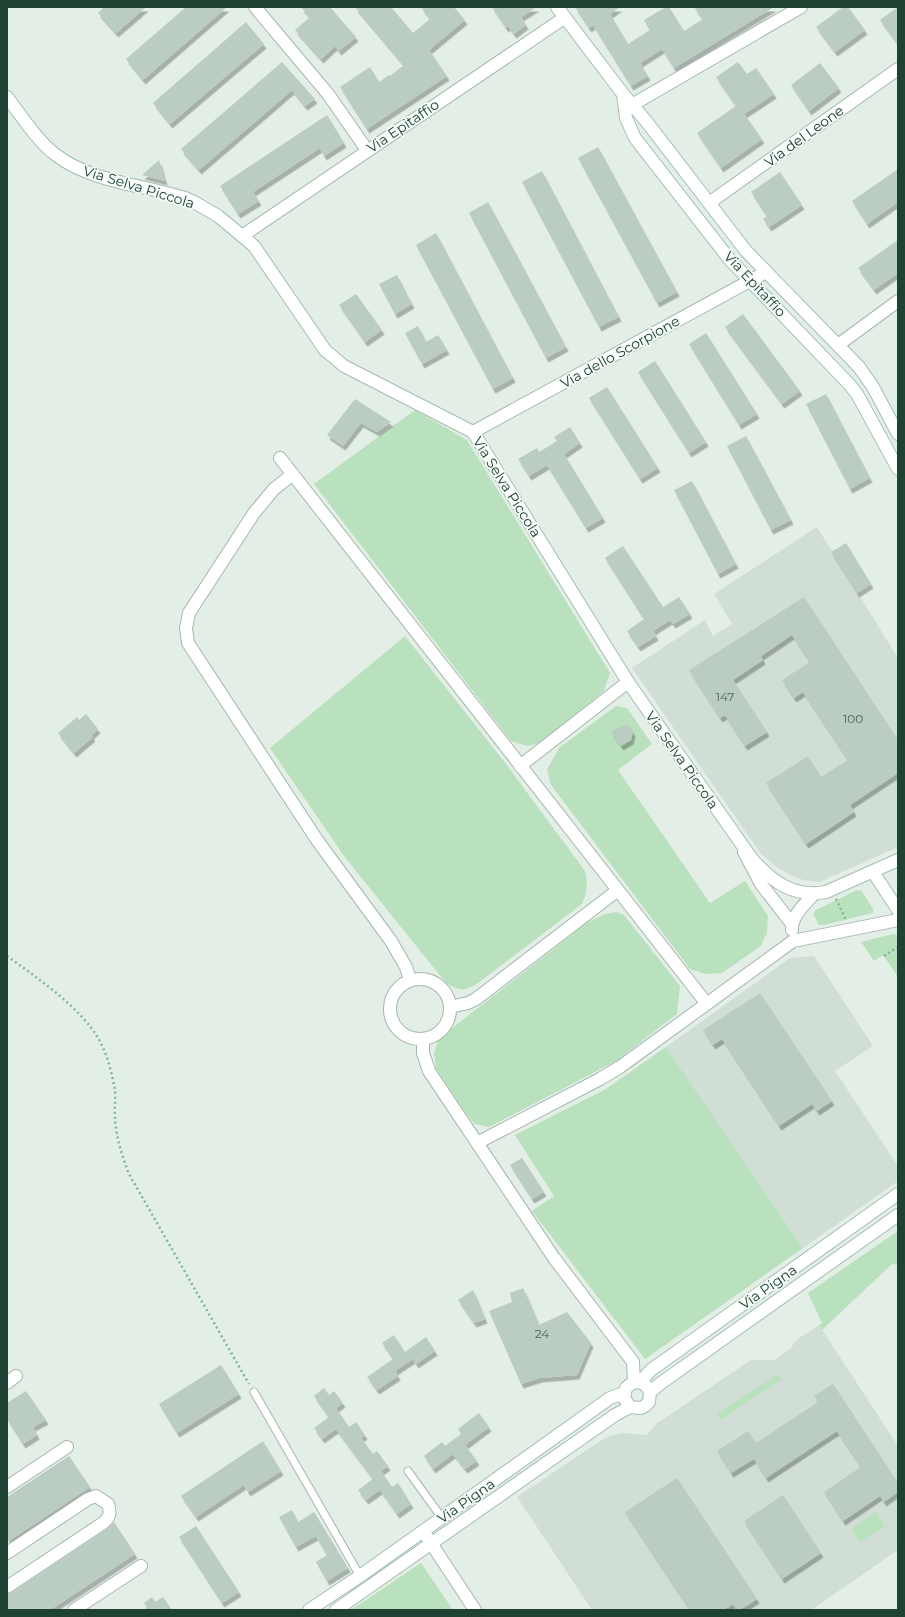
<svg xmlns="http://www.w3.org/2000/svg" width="905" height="1617" viewBox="0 0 905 1617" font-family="Montserrat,sans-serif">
<defs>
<filter id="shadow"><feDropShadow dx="2.5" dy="4.5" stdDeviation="0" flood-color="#0004"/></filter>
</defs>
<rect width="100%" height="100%" fill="#e3eee7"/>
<path fill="#d1ded6" d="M817,527L898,658V847L820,882L803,880L792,876L778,868L761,854L632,668L705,620L713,636L732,624L714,594Z
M814,956L873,1046L835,1071L898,1166V1181L803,1248L666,1047L790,958Z
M819,1325L898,1446V1550L811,1610H592L517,1497L600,1441L612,1435L623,1433L647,1435L656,1424L751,1360H775L791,1348L796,1340Z"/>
<path fill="#bae1bd" d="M415,410L467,440L610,673L604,691L540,743L527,746L511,741L314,484Z
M405,636L506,764L585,871C588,883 587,893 582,904L478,983C464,992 460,991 446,983L344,856L270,748Z
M616,706L627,708L652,744L618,770L710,903L745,881L768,916L767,932L761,946L722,973L705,974L690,969L551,785L547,770L559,748Z
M857,890L862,891L863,893L873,909V913L824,925H819L813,914L816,910Z
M616,912L624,915L680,986L677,1014L616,1061L489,1127L475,1124L468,1116L436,1068L434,1053L438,1041L451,1029L588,922L605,914Z
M893,934L898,935V977L883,955L874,961L861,942Z
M666,1047L803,1248L645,1359L532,1211L554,1196L515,1135L606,1089Z
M898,1231V1265L892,1264L889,1267L822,1330L819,1325L822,1323L808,1293Z
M778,1374L782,1379L721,1420L717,1414Z
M876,1512L885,1526L860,1543L851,1529Z
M421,1563L453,1610H351Z"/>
<path fill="#bbccc2" filter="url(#shadow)" d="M104,7H146L116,33L98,13Z
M186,7H227L143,80L126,59Z
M301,7H330L356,37L339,51L335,46L321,59L295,30L310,17Z
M355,7H391L413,33L430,19L421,7H454L465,20L429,50L447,76L367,129L340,87L370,67L379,82L389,75L390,76L404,65Z
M492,7H537L521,17L526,25L514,34L508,26L506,28Z
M575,7H620L610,14L628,44L650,30L644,20L666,7H669L684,31L703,19L694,7H774L674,68L662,49L640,63L648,76L631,86L593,25L589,28Z
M843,7H848L865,30L835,52L816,27Z
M898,7V44L880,20Z
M246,22L264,44L170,124L153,103Z
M282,62L315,99L305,106L292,90L199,170L181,149Z
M738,62L747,74L756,68L774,94L744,114L762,139L721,168L697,133L736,106L716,77Z
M820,63L839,88L809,111L791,85Z
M327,115L344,143L324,156L320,148L253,192L259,201L238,214L220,186Z
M598,147L677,292L657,303L578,158Z
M159,160L165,181L142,175Z
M898,169V202L867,224L852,201Z
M542,171L619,317L599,327L522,182Z
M780,172L802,205L769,227L763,219L767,216L751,192Z
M488,202L566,347L546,358L469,213Z
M436,233L513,378L493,389L416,245Z
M898,240V273L874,290L858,268Z
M397,275L412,304L395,314L379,284Z
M356,294L382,330L365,342L339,305Z
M743,314L800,391L782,404L725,327Z
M418,326L426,342L438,335L447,350L422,364L405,333Z
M706,333L757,414L739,425L689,344Z
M655,361L706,442L689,453L638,372Z
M607,387L658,468L640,479L589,398Z
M826,394L870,478L850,489L806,404Z
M355,399L391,422L377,432L361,423L343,446L327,435Z
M570,427L580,443L564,454L603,518L586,528L547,465L529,476L518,459L537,448L539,452L557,441L554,437Z
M746,436L791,520L771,530L727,446Z
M692,481L736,564L718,574L674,490Z
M846,543L871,584L857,593L831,552Z
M623,546L663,607L679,597L690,614L673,624L670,620L653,631L656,636L638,647L627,631L644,619L605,558Z
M804,597L898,740V773L850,805L854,812L806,844L766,783L808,756L821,777L848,760L803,692L794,698L782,680L810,662L792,635L761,656L763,660L733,680L767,732L745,746L725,715L720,718L689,670Z
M86,714L98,729L91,735L93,737L74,753L58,733L77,717L79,720Z
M628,725L633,732L631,740L621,746L611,732L621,726Z
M760,993L832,1101L817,1111L812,1104L779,1126L722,1039L713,1045L703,1030Z
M522,1158L544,1192L532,1199L510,1165Z
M523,1288L539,1325L567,1312L591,1343L577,1375L540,1378L521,1384L489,1311L512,1302L510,1293Z
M473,1290L485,1319L474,1323L458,1300Z
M394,1335L405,1352L426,1337L435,1351L416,1364L413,1359L395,1371L398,1376L377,1390L367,1377L393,1359L382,1343Z
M221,1365L239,1394L177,1433L159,1404Z
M833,1384L898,1483V1492L884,1502L880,1496L843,1521L824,1492L861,1467L837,1431L766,1478L754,1459L731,1473L717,1451L748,1431L756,1443L818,1402L814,1396Z
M324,1388L329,1395L334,1391L343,1403L336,1408L349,1427L356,1422L365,1435L361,1438L373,1454L377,1451L388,1466L381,1471L392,1487L398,1483L411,1504L397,1514L380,1490L366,1500L358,1490L373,1479L336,1429L322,1439L314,1428L329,1417L314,1396Z
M26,1391L46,1420L33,1427L37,1435L23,1444L7,1419V1403Z
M479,1413L489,1427L465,1445L477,1461L465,1469L453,1454L433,1469L424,1456L442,1442L445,1446L461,1434L458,1429Z
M263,1441L281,1471L248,1492L244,1485L196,1517L181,1496Z
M69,1456L90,1487L7,1542V1497Z
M677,1478L757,1599L740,1610H737L733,1604L724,1610H690L625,1512Z
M783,1495L821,1553L782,1579L744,1521Z
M292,1510L298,1522L314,1512L348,1568L327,1581L316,1562L327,1555L316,1536L296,1547L279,1517Z
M114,1522L135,1554L50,1610H7V1594L11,1593L107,1529Z
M196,1526L239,1592L222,1603L179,1537Z
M152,1597L155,1602L163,1597L172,1610H143L147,1608L144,1603Z"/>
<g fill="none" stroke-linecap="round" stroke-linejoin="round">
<defs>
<path id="lane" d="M254,1392L360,1576
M408,1471L442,1518"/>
<path id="street" d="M255,7L328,94L367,150
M625,109L801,7
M709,203L898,69
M242,236L564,18
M838,345L898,301
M473,432L766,272
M280,458L707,1004
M293,474L274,489L254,513L189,613L186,628L188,643L317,840L391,941L406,967L410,980
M520,766L628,682
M744,852L761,884L792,924
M792,930C791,916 805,904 814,894
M390 1009a30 30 0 1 1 60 0a30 30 0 1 1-60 0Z
M450,1007L468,1003L476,999L618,890
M423,1039V1053L429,1071L554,1258L633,1362L634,1382
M477,1143L600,1079L620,1067L793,941L898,920
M7,1383L16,1376
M7,1487L67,1447
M423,1531L475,1610
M7,1553L88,1499L96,1496L108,1504C111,1513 110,1517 103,1523L7,1587
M74,1610L141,1566"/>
<path id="secondary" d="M557,7L623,94L646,121L746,251L859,367L873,387L898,434
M623,94L626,118L635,138L730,260L849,384L857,394L898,469
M7,97C21,115 37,141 56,155C91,182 144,185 185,198L194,202L218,216L254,246L325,350L344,366L473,432L628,682L752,859C772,882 795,898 826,892L898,860
M873,872L898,910
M640,1382L651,1370L898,1194
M650,1392C645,1381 635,1379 626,1388L624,1398L630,1407L641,1408L645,1406L649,1402L650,1392L661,1383L898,1215
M309,1610L360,1576L610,1398L624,1393
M336,1610L615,1415L630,1407"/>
</defs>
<use href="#lane" stroke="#a5b7ad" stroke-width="9"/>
<use href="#street" stroke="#a5b7ad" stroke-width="14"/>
<use href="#secondary" stroke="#a3beb0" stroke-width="14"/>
<path stroke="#80b59b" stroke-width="2.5" stroke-dasharray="2 3" stroke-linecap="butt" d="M836,899L846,920
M7,956C36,977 79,1006 98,1038C107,1053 112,1073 115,1090C116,1099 114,1109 115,1118C116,1137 122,1156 129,1174L249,1384
M884,956L898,947"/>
<use href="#lane" stroke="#fff" stroke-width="7"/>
<use href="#street" stroke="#fff" stroke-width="12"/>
<use href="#secondary" stroke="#fff" stroke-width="12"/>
</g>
<g text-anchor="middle" stroke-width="3.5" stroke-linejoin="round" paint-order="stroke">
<g font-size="12" fill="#476457">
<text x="725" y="701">147</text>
<text x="853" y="723">100</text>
<text x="542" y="1338">24</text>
</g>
<g font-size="14" fill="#204233" stroke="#f4faf6">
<text transform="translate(403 126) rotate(-34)" y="5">Via Epitaffio</text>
<text transform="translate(804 136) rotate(-36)" y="5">Via del Leone</text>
<text transform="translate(139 187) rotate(17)" y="5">Via Selva Piccola</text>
<text transform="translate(755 284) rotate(47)" y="5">Via Epitaffio</text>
<text transform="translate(620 352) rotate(-29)" y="5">Via dello Scorpione</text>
<text transform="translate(507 487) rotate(58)" y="5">Via Selva Piccola</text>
<text transform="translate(682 760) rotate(55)" y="5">Via Selva Piccola</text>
<text transform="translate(768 1287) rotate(-35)" y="5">Via Pigna</text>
<text transform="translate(466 1501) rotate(-35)" y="5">Via Pigna</text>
</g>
</g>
<rect width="905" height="1617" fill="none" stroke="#204233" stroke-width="16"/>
</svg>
